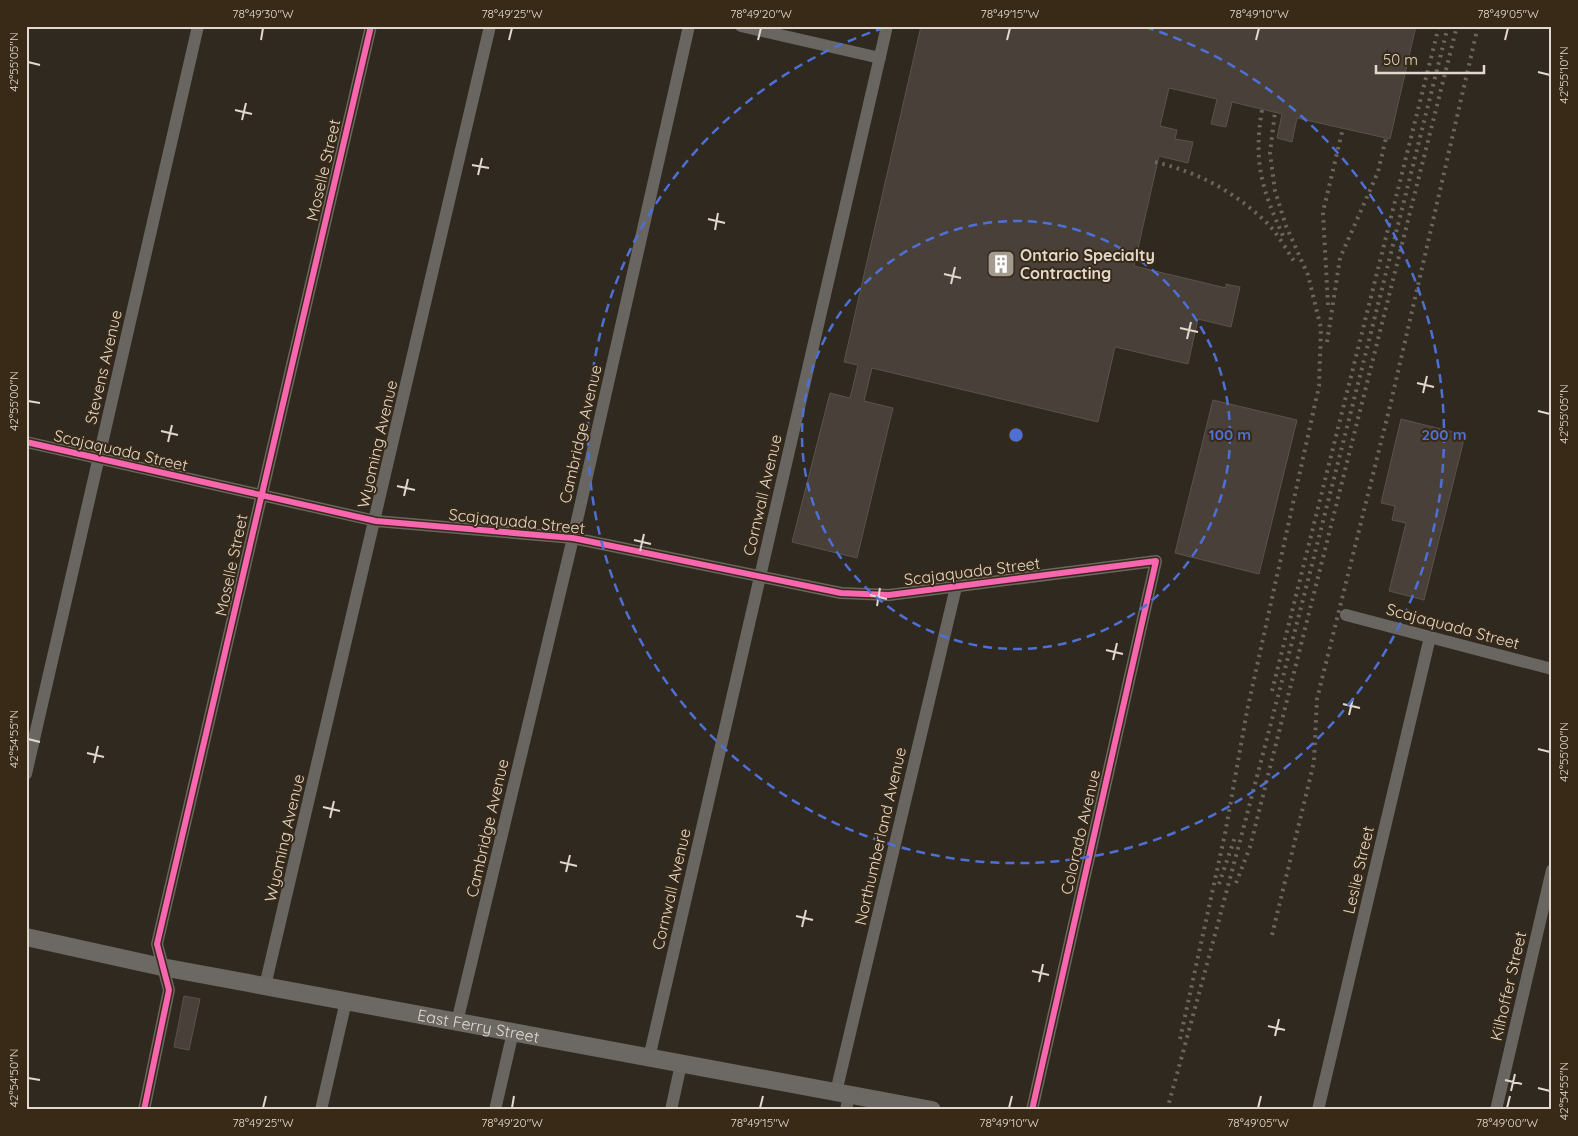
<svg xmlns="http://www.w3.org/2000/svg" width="1578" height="1136" viewBox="0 0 1578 1136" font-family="Quicksand,sans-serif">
<rect width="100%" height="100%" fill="#30291f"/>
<path fill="#484039" stroke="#5a524c" d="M921,26H1416L1390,139L1297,118L1292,142L1277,138L1282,114L1232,102L1226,127L1211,124L1217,99L1169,88L1160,126L1177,130L1175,139L1193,142L1188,163L1159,156L1134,266L1226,288V284L1240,287L1231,327L1198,319L1188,364L1115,347L1098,422L872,368L864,401L893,408L857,558L792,542L830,393L850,398L858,365L844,362Z
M1213,400L1297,420L1259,574L1175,553Z
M1401,419L1465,435L1424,600L1389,591L1406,523L1392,520L1395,506L1381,503Z
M184,996L200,999L189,1050L174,1047Z"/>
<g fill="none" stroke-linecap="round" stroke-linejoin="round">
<path stroke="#696662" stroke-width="12" d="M741,26L880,58
M26,442L376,521L573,538L841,593L889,595L1156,561L1032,1110
M1346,615L1552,669
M26,774L198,26
M265,986L490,26
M457,1022L573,538L689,26
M649,1058L887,26
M836,1092L956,587
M144,1110L169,990L157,944L371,26
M321,1110L346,1001
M495,1110L513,1032
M671,1110L681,1064
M846,1110L849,1095
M1318,1110L1430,637
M1496,1110L1552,870"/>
<path stroke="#6c6863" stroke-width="18" id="s1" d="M26,937L162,967L932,1110"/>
<path stroke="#6b6560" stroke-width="4" stroke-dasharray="2.5 5" stroke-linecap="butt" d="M1262,110C1253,162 1262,190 1284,238
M1155,162C1198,172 1235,192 1267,223C1278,234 1286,249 1294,261
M1328,305L1323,212L1343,128
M1327,342L1340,258L1378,172L1386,138
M1272,691L1439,26
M1236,883L1250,847L1457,26
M1219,884L1235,837
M1272,935L1314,762L1317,699L1391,402L1478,26
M1180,1039L1225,834L1247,711L1319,386L1321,328L1308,275L1286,226L1275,191L1270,153L1275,112
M1167,1110C1267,750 1357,388 1448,26"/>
<defs>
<path id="cycleway" d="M26,442L376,521L573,538L841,593L889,595L1156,561L1032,1110
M144,1110L169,990L157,944L371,26"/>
</defs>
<use href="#cycleway" stroke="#382a17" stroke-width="9"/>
<use href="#cycleway" stroke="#f766af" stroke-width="6"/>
</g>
<path fill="none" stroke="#e2d8cd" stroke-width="2" d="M261,40L263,28M509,40L512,28M758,40L761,28M1007,40L1010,28M1256,40L1259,28M1505,40L1508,28M28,62L40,65M1538,72L1550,75M235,110L252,114M242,120L246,103M472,165L489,168M478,175L482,158M708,219L725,223M715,230L718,213M944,274L961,278M951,284L955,267M1180,328L1198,332M1187,339L1191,322M1417,383L1434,387M1423,393L1427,376M28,401L40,403M1538,411L1550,414M161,431L178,435M168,442L172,425M397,486L415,490M404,496L408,479M634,540L651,544M640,551L644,534M870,595L887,599M877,606L880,588M1106,650L1123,654M1113,660L1117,643M1343,704L1360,708M1349,715L1353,698M28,739L40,742M1538,749L1550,752M87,753L104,757M94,763L98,746M323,807L340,811M330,818L334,801M560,862L577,866M566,872L570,855M796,916L813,920M802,927L806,910M1032,971L1049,975M1039,982L1043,964M1268,1026L1285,1030M1275,1036L1279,1019M28,1078L40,1080M1505,1080L1522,1084M1538,1088L1550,1091M1511,1091L1515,1074M263,1108L266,1096M512,1108L514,1096M760,1108L763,1096M1009,1108L1012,1096M1258,1108L1261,1096M1507,1108L1510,1096"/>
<g fill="none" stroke="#4e70d5" stroke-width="2.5" stroke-dasharray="9 6">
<circle cx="1016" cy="435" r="214"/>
<path d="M1145 27A428 428 0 1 1 887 27"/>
</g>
<defs>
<symbol id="building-square" viewBox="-11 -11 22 22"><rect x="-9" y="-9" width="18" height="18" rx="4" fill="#a49b90" stroke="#382a17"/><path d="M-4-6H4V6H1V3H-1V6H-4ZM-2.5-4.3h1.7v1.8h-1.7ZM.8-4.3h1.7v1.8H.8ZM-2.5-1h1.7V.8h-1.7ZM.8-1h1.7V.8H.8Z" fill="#fff"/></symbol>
</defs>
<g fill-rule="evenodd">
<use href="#building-square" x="985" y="248" width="32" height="32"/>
</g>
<g text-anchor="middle" stroke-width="4" stroke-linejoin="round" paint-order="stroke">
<g font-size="16" fill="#e2d8cd" stroke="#382a17">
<text transform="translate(323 170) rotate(-77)" y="6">Moselle Street</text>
<text transform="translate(103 367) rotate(-77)" y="6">Stevens Avenue</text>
<text transform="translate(580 434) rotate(-77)" y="6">Cambridge Avenue</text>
<text transform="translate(377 444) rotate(-77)" y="6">Wyoming Avenue</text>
<text transform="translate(121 450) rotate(13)" y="6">Scajaquada Street</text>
<text transform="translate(762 495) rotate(-77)" y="6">Cornwall Avenue</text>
<text transform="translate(517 521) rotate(6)" y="6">Scajaquada Street</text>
<text transform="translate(231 565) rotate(-78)" y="6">Moselle Street</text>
<text transform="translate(972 571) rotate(-7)" y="6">Scajaquada Street</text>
<text transform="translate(1453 626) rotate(15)" y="6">Scajaquada Street</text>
<text transform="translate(487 828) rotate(-77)" y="6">Cambridge Avenue</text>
<text transform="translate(1080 832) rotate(-77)" y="6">Colorado Avenue</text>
<text transform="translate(880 836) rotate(-77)" y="6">Northumberland Avenue</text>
<text transform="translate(284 838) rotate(-77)" y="6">Wyoming Avenue</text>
<text transform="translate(1358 870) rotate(-77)" y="6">Leslie Street</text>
<text transform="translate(671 889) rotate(-77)" y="6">Cornwall Avenue</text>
<text transform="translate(1508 986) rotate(-77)" y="6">Kilhoffer Street</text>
<text dy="6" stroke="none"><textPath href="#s1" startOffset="461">East Ferry Street</textPath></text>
</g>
<g font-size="16" font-weight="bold" fill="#e2d8cd" stroke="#382a17" text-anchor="start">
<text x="1020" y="261">Ontario Specialty<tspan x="1020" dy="18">Contracting</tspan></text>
</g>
</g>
<circle cx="1016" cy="435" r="8" fill="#4e70d5" stroke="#382a17" stroke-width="2.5"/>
<g font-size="15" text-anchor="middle" font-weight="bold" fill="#4e70d5" stroke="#382a17" stroke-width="4" stroke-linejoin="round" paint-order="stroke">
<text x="1230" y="440">100 m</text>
<text x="1444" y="440">200 m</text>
</g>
<rect width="1578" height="1136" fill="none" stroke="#382a17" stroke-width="55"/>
<path d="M1376 65v8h108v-8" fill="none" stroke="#e2d8cd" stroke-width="2.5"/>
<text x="1383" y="65" font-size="15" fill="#e2d8cd" stroke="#382a17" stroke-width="4" paint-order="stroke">50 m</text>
<rect x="28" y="28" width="1522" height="1080" fill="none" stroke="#e2d8cd" stroke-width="2"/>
<g font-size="12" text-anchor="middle" fill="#e2d8cd">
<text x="263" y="18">78°49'30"W</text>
<text x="512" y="18">78°49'25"W</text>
<text x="761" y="18">78°49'20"W</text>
<text x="1010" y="18">78°49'15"W</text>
<text x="1259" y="18">78°49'10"W</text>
<text x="1508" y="18">78°49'05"W</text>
<text transform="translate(14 62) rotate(-90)" y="4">42°55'05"N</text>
<text transform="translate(1564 75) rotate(-90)" y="4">42°55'10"N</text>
<text transform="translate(14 401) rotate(-90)" y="4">42°55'00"N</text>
<text transform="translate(1564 414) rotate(-90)" y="4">42°55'05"N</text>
<text transform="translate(14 739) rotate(-90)" y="4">42°54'55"N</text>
<text transform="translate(1564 752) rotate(-90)" y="4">42°55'00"N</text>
<text transform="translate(14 1078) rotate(-90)" y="4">42°54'50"N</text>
<text transform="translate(1564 1091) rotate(-90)" y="4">42°54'55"N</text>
<text x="263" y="1127">78°49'25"W</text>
<text x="512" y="1127">78°49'20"W</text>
<text x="760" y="1127">78°49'15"W</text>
<text x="1009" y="1127">78°49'10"W</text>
<text x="1258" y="1127">78°49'05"W</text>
<text x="1507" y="1127">78°49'00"W</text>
</g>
</svg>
